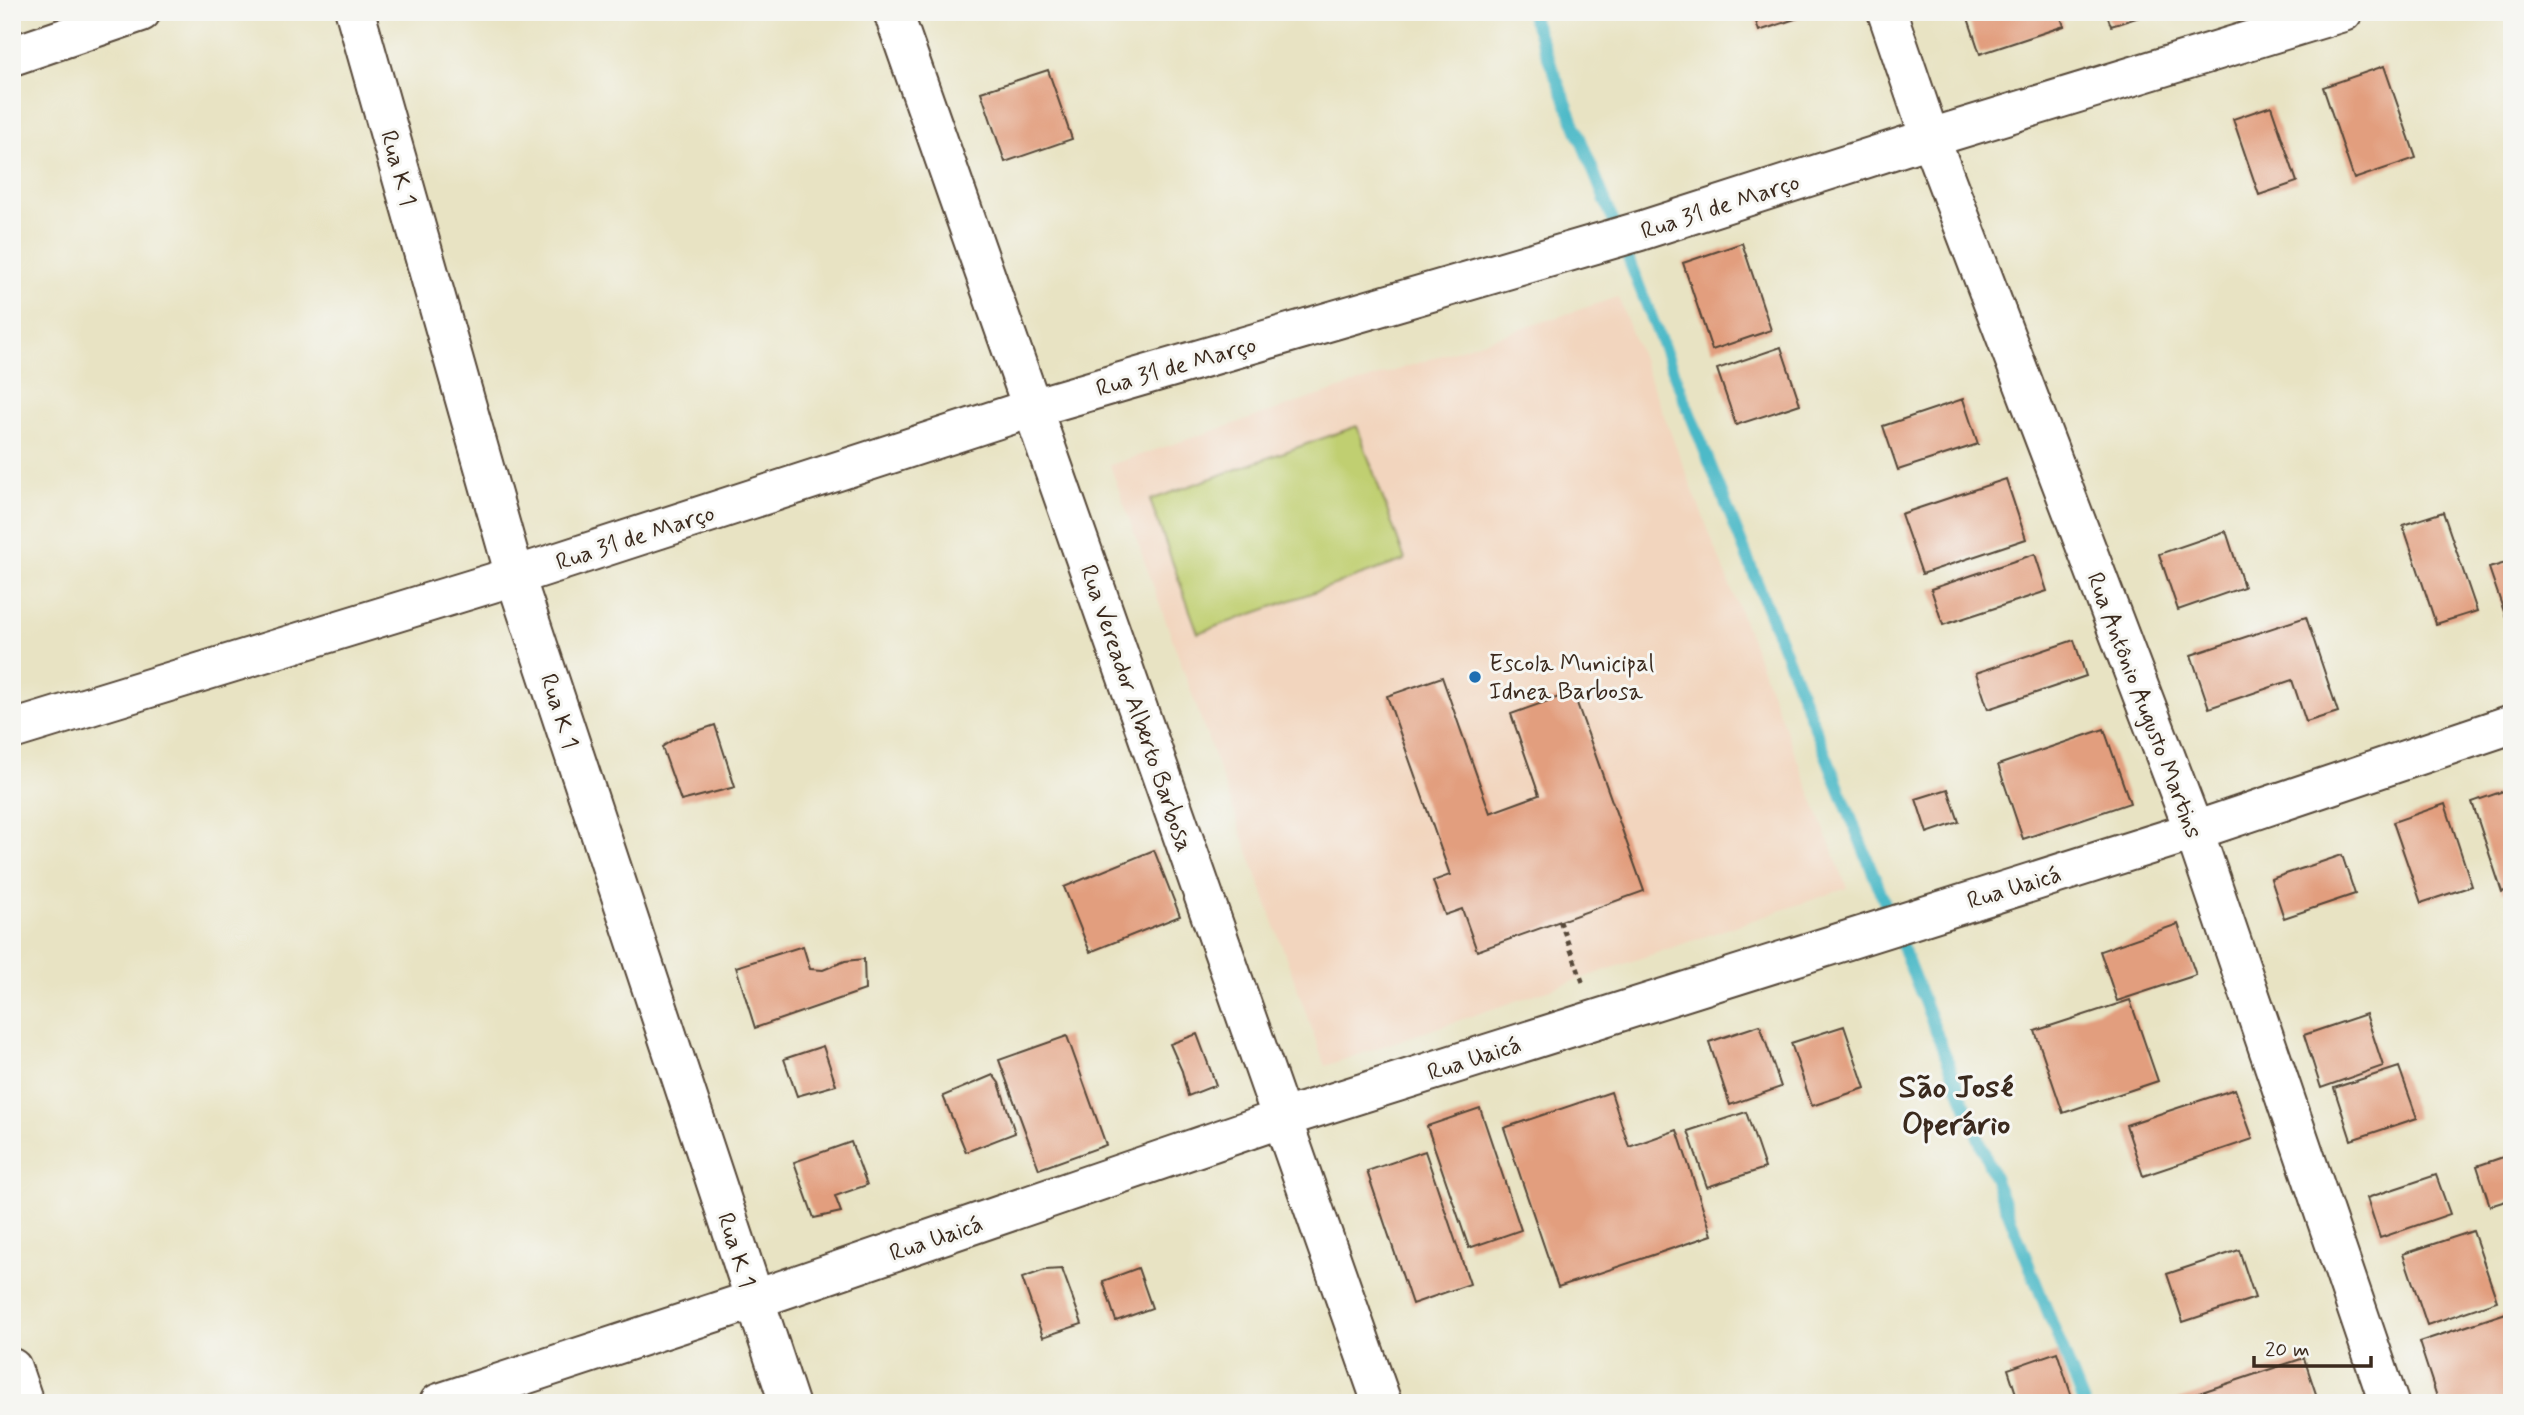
<svg xmlns="http://www.w3.org/2000/svg" width="2524" height="1415" viewBox="0 0 2524 1415" font-family="Mynerve,sans-serif">
<rect width="100%" height="100%" fill="#f6f6f2"/>
<filter id="ink" filterUnits="userSpaceOnUse"><feTurbulence type="fractalNoise" baseFrequency=".0143" numOctaves="2"/><feDisplacementMap in="SourceGraphic" scale="14" xChannelSelector="R" yChannelSelector="G"/><feConvolveMatrix kernelMatrix="1 2 1 2 8 2 1 2 1" color-interpolation-filters="sRGB"/></filter>
<filter id="wash" filterUnits="userSpaceOnUse"><feTurbulence type="fractalNoise" baseFrequency=".00686" numOctaves="4" result="noise"/><feDisplacementMap in="SourceGraphic" scale="28" xChannelSelector="R" yChannelSelector="G"/><feGaussianBlur stdDeviation="1.57" result="paint"/><feColorMatrix in="noise" values="0 0 0 0 0 0 0 0 0 0 0 0 0 0 0 0 0 1.4 0 .05"/><feComposite in="paint" operator="in"/></filter>
<g filter="url(#wash)">
<rect width="100%" height="100%" fill="#e8e3c3"/>
<path fill="#f2d5be" d="M1618,297L1847,888L1325,1066L1110,465Z"/>
<path fill="#c0cf71" stroke="#7e7c48" stroke-width="2" d="M1357,426L1405,560L1198,633L1150,500Z"/>
<g fill="none" stroke-linecap="round" stroke-linejoin="round">
<path stroke="#4dbac8" stroke-width="12" d="M1530,12L2084,1403"/>
</g>
<g id="blocks">
<path fill="#e29e7e" d="M1753,12H1813V13L1759,31Z
M1966,12H2059L2064,26L1980,54Z
M2106,12H2152V13L2111,26Z
M2384,66L2416,158L2354,179L2323,87Z
M1048,70L1072,139L1005,162L981,92Z
M2271,106L2297,182L2259,195L2233,119Z
M1742,243L1771,330L1712,350L1683,263Z
M1781,347L1800,404L1736,425L1717,369Z
M1963,399L1978,444L1898,470L1883,426Z
M2006,479L2026,539L1922,574L1901,514Z
M2443,512L2477,611L2436,624L2403,525Z
M2226,531L2244,587L2178,610L2159,554Z
M2035,554L2047,591L1943,625L1931,589Z
M2512,561V632H2511L2489,568Z
M2306,617L2338,712L2306,722L2292,680L2209,708L2191,655Z
M2074,640L2086,676L1988,709L1976,673Z
M1442,677L1490,813L1539,795L1511,714L1573,692L1644,891L1477,951L1462,909L1445,915L1433,881L1450,875L1387,696Z
M715,725L735,787L681,801L662,747L674,739Z
M2104,729L2130,803L2023,839L1998,765Z
M2512,788V889L2502,892L2472,802Z
M1948,789L1959,822L1927,833L1916,799Z
M2445,804L2472,886L2421,903L2393,822Z
M1154,850L1180,916L1090,952L1064,887Z
M2342,855L2355,894L2284,918L2271,879Z
M2178,924L2196,975L2117,1001L2100,951Z
M803,946L810,969L823,970L845,961L864,959L865,990L755,1028L736,967Z
M2130,1000L2158,1081L2063,1113L2035,1031Z
M2366,1014L2383,1066L2321,1088L2304,1035Z
M1760,1025L1781,1087L1730,1105L1709,1042Z
M1844,1026L1865,1088L1812,1106L1791,1043Z
M1197,1034L1216,1085L1188,1096L1182,1071L1170,1044Z
M1067,1036L1106,1145L1039,1169L999,1060Z
M823,1046L836,1085L797,1096L784,1059Z
M2399,1067L2417,1118L2351,1140L2334,1088Z
M993,1075L999,1083L1015,1133L966,1152L943,1096Z
M2235,1089L2253,1139L2143,1176L2126,1125Z
M1611,1092L1629,1147L1677,1130L1712,1235L1558,1287L1504,1128Z
M1480,1108L1521,1230L1469,1248L1427,1126Z
M1746,1112L1765,1168L1707,1187L1688,1131Z
M851,1142L867,1185L835,1196L841,1212L814,1218L794,1162Z
M1425,1151L1470,1284L1412,1304L1367,1171Z
M2512,1154V1199L2490,1206L2477,1166Z
M2436,1175L2450,1214L2380,1238L2367,1198Z
M2473,1231L2497,1301L2427,1325L2403,1254Z
M2239,1250L2255,1298L2183,1322L2167,1274Z
M1138,1268L1152,1308L1116,1321L1103,1281Z
M1062,1269L1082,1324L1043,1337L1022,1278L1045,1270Z
M2512,1311V1403H2439L2419,1342Z
M2057,1352L2074,1403H2019L2008,1369Z
M2304,1358L2319,1403H2172V1402Z"/>
</g>
</g>
<g filter="url(#ink)">
<use href="#blocks" fill-opacity="0" stroke="#554637" stroke-width="2"/>
<g fill="none" stroke-linecap="round" stroke-linejoin="round">
<defs>
<path id="minor" d="M355,12L515,576L789,1403
M893,12L1382,1403
M1887,12L1930,138L2194,831L2389,1403
M12,56L141,12
M12,730L515,576L1032,408L1640,231L1930,138L2343,12
M12,1368L24,1403
M439,1403L753,1300L1280,1119L2194,831L2512,724"/>
</defs>
<use href="#minor" stroke="#554637" stroke-width="42"/>
<path stroke="#554637" stroke-width="4.5" stroke-dasharray="5 5" stroke-linecap="butt" d="M1560,921L1583,983"/>
<use href="#minor" stroke="#fff" stroke-width="38"/>
</g>
</g>
<circle fill="#1f6fb2" stroke="#f6f6f2" stroke-width="2.5" cx="1475" cy="677" r="7"/>
<g text-anchor="middle" stroke-width="6" stroke-linejoin="round" paint-order="stroke">
<g font-size="24" fill="#3b2a1e" stroke="#f6f6f2">
<text transform="translate(399 168) rotate(74)" y="8">Rua K 1</text>
<text transform="translate(1720 206) rotate(-18)" y="8">Rua 31 de Março</text>
<text transform="translate(1176 366) rotate(-16)" y="8">Rua 31 de Março</text>
<text transform="translate(635 537) rotate(-18)" y="8">Rua 31 de Março</text>
<text transform="translate(2145 705) rotate(69)" y="8">Rua Antônio Augusto Martins</text>
<text transform="translate(1137 708) rotate(71)" y="8">Rua Vereador Alberto Barbosa</text>
<text transform="translate(560 711) rotate(72)" y="8">Rua K 1</text>
<text transform="translate(2014 887) rotate(-17)" y="8">Rua Uaicá</text>
<text transform="translate(1474 1058) rotate(-18)" y="8">Rua Uaicá</text>
<text transform="translate(936 1238) rotate(-19)" y="8">Rua Uaicá</text>
<text transform="translate(737 1250) rotate(72)" y="8">Rua K 1</text>
</g>
<g font-size="24" fill="#3b2a1e" stroke="#f6f6f2" text-anchor="start">
<text x="1489" y="671">Escola Municipal<tspan x="1489" dy="28">Idnea Barbosa</tspan></text>
</g>
<g font-size="32" font-weight="bold" fill="#3b2a1e" stroke="#f6f6f2">
<text x="1956" y="1097">São José<tspan x="1956" dy="37">Operário</tspan></text>
</g>
</g>
<rect width="2524" height="1415" fill="none" stroke="#f6f6f2" stroke-width="42"/>
<path d="M2254 1356v10h117v-10" fill="none" stroke="#3b2a1e" stroke-width="3.5"/>
<text x="2265" y="1356" font-size="21" fill="#3b2a1e" stroke="#f6f6f2" stroke-width="5" paint-order="stroke">20 m</text>
</svg>
